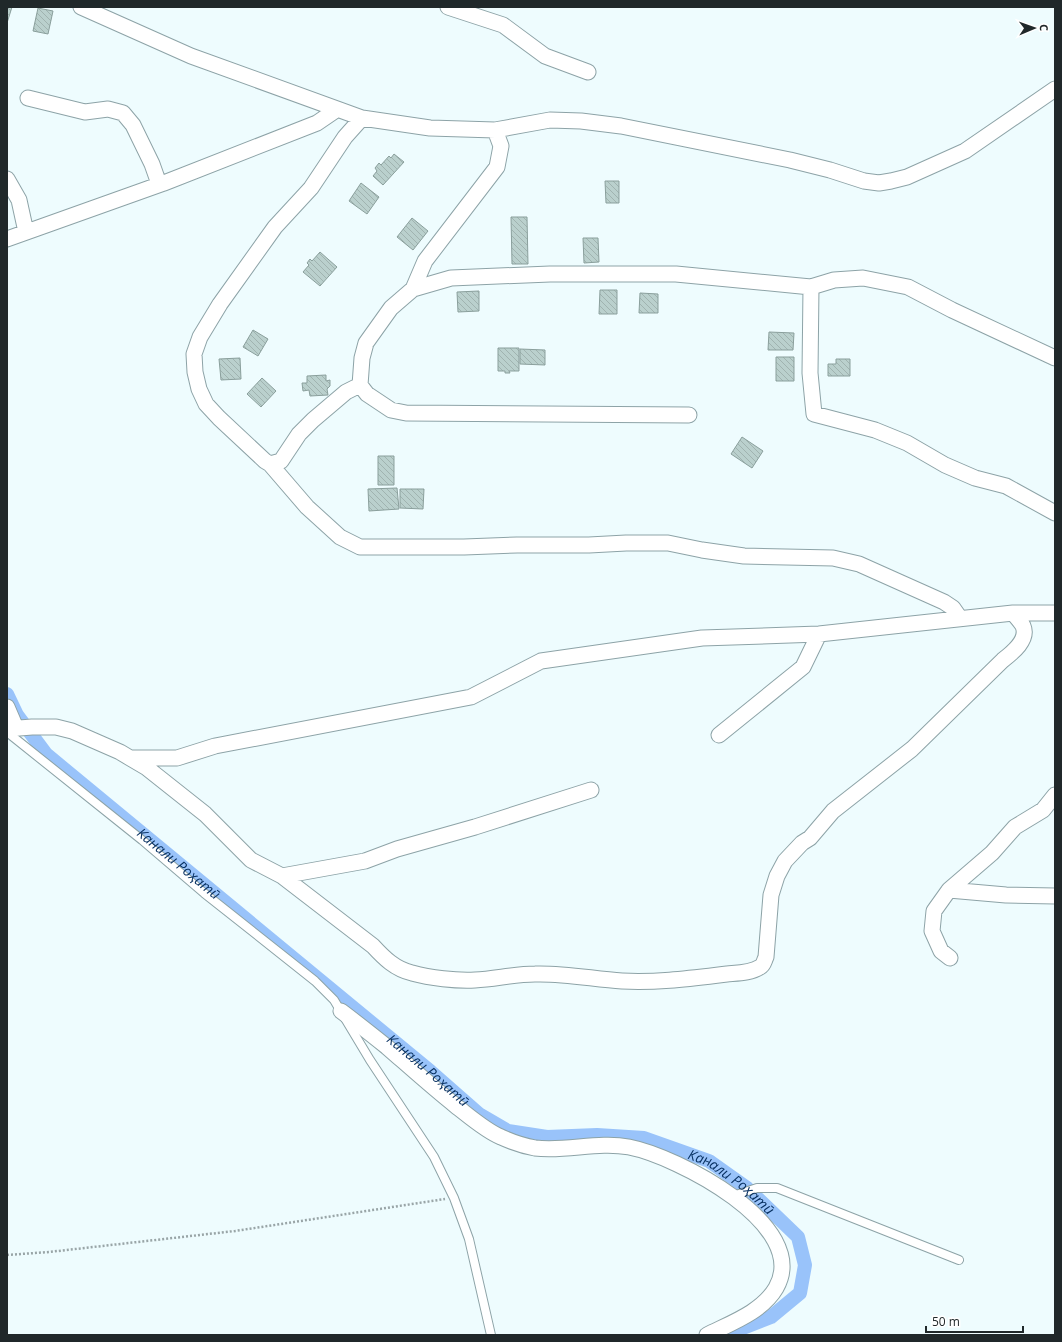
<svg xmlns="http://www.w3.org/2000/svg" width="1062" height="1342" viewBox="0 0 1062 1342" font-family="'Open Sans',sans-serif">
<defs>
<pattern id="building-back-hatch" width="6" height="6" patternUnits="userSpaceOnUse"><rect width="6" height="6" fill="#bad0cd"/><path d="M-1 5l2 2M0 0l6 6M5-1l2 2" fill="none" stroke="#a0b3b0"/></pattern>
</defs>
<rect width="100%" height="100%" fill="#eefcfe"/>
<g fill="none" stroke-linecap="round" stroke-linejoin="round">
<path stroke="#99c3fa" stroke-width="14" id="s1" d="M7,694L17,715L46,754L430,1071L479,1114L508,1131L547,1137L597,1135L644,1138L709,1161L747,1188L798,1237L805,1265L800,1293L771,1317L725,1335"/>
</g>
<path fill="url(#building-back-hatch)" stroke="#8a9f9c" d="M7,7H12L7,23Z
M38,8L53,11L48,34L33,31Z
M394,154L404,162L383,185L373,176L377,171L375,168L379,163L381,165L389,156L391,158Z
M605,181H619V203H606Z
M361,183L379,197L367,214L349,201Z
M511,217H527L528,264H512Z
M412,218L428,231L413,250L397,237Z
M583,238H598L599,262L584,263Z
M320,252L337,267L320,286L303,272L309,265L307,263L310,259L312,261Z
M600,290H617V314H599Z
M479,291V311L458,312L457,292Z
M640,293L658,294V313H639Z
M253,330L268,339L258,356L243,347Z
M769,332L794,333L793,350H768Z
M498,348H519V371H509L510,373H505V371H498Z
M520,349L545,350V365L520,364Z
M776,357H794V381H776Z
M240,358L241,379L221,380L219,359Z
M836,359H850V376H828V364H836Z
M326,375V381L330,380V386L327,389L328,395L310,396L309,390L303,391L302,383H307V376Z
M262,378L276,391L261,407L247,394Z
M742,437L763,451L752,468L731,454Z
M378,456H394V485H378Z
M397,488L399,509L369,511L368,489Z
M400,489H424L423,509L400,508Z"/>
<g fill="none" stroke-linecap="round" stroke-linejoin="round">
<defs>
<path id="service" d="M7,732L142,840L204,893L315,981L334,1000L370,1060L434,1157L454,1198L469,1239L491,1335
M733,1196L757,1188H777L959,1260"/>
<path id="minor" d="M81,7L191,56L362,118L430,128L495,130L501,146L497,167L425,261L413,289L451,278L550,274H676L811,287
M448,7L503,25L545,56L588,72
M28,98L85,112L108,109L123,113L133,125L152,164L158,181L164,183L317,123L336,110
M495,130L550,120L581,121L621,126L790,160L830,170L864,181L879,183L891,181L907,177L965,151L1055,89
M7,179L19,200L26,232
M7,239L164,183
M413,289L391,308L366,343L362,358L360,385L367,394L391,410L406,413L689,415
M1055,358L952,310L908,287L863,278L834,280L811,287L810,373L814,414L875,430L907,443L945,465L975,478L1006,486L1055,513
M360,385L346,392L313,420L299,434L281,461L270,464L265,461L219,418L206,404L199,389L195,372L194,354L200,337L220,304L275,227L311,188L345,137L362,118
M270,464L307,507L340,537L360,547H464L517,545H589L626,543H668L702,550L744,556L833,558L859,564L944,602L953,608L960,618
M7,707L16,728
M7,729L32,727H56L72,731L120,752L130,758L147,768L205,814L251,860L282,876L373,946C384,958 395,969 412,973C430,978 456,981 475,980C495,979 515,974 535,974C564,973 593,979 622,981C657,983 693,978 727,974C738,973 751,973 760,967C764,965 764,961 766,957L771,895L777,876L785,861L802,843L810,838L833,811L912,749L1003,660C1012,653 1029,640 1023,626C1021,622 1016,617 1013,613
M719,735L803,667L819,634
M130,758H177L215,746L471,697L541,661L702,638L819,634L1013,613H1055
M282,876L365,861L397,849L475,827L591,790
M949,890L992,853L1015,827L1043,810L1055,795
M950,958L941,951L932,931L934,911L949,890L1006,895L1055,896
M341,1011C357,1023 372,1035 387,1047C410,1067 432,1087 456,1106C469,1116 486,1131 501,1137C512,1142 524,1146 535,1148C566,1152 598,1141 629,1147C676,1156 812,1225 776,1288C762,1312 731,1323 707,1335"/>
</defs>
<use href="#service" stroke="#8da3a7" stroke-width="10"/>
<use href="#minor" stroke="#8da3a7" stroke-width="17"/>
<path stroke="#99a5a7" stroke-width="2.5" stroke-dasharray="2 2" stroke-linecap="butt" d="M7,1255L49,1252L235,1231L445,1199"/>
<use href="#service" stroke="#fff" stroke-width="8"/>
<use href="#minor" stroke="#fff" stroke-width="15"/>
</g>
<g text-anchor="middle" stroke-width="3.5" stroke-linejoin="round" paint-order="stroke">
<g font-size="14" font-style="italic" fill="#083162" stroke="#fff">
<text dy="5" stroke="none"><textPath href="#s1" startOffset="244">Канали Роҳатӣ</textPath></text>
<text dy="5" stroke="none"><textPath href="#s1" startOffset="568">Канали Роҳатӣ</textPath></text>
<text dy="5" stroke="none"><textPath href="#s1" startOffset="904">Канали Роҳатӣ</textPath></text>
</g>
</g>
<rect width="1062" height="1342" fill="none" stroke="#20282a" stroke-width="16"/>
<g transform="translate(1034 28) rotate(88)" stroke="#ffffff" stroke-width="3" paint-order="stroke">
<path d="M0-3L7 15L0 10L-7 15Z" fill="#20282a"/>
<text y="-6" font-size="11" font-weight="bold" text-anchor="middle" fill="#20282a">С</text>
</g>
<path d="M926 1326v6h97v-6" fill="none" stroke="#20282a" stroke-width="2"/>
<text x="932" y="1326" font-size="12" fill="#20282a" stroke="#ffffff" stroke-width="3" paint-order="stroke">50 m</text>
</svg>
